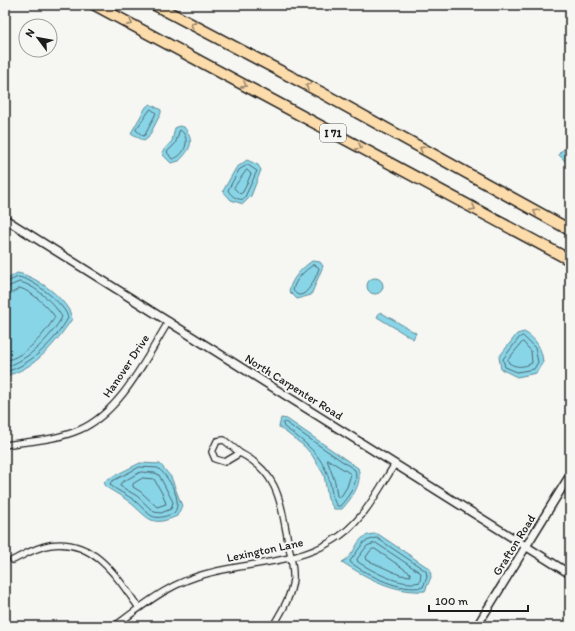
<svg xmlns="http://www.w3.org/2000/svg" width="575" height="631" viewBox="0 0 575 631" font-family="Itim,sans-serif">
<rect width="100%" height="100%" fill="#f6f6f2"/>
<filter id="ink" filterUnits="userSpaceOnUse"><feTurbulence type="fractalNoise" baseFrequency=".025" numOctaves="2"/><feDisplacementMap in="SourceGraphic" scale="8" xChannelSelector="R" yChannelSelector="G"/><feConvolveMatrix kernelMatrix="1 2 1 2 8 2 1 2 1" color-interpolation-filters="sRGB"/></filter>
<g filter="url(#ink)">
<path fill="#89d5e8" stroke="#5d8b96" d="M150,104L161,110V113L148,138L144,141L131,133L146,107Z
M179,126L184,127C195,141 191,149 179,161L171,163L164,156L162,152L172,141L175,128Z
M570,145V163L568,164L559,155L560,152Z
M247,160L258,165L261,170L251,196L243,204L231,200L223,191L236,168Z
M312,261L320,262L323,266L311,295L297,299L289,291C292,278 301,269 312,261Z
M17,273C35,275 70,301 72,319C55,344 35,369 5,376V281Z
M367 286a8 8 0 1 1 16 0a8 8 0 1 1-16 0Z
M380,312L416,333L413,339L377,317Z
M524,332C536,338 542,349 543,362L536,373L517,377L501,369L499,357L517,334Z
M281,418L287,419L358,468C363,483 352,498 342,509H334L328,499L324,475L312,455L304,446L279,427Z
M140,463L160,464L171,477L182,506L177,516C152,527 150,520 132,504C125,498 114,492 106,487L104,482L108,479Z
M378,534L430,569L431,577L425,591C394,593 367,578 342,562C359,554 353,533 378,534Z"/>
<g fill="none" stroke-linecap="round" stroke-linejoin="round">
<path stroke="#48666e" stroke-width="1" d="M151,109L156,113L145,135L143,136L136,130Z
M180,130C192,137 185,157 172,159L167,152L175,144Z
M248,165L257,171L244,199C238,201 230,195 228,190L239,170Z
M247,170L251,174L243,192L240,194L234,188Z
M313,265L317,266L319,268C317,276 303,307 293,290C295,280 304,271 313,265Z
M5,283L18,277C31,278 66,304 68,318C56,340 30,366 5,372
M5,288L19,282C34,284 55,304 62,317C51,337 28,361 5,367
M5,294L12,293L20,288C32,292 48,306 55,317C44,335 26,356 5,361
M523,336L535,348L538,362L534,369L517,372L505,367L503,359L519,338Z
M523,342L531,351L532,363C525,367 516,368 509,363L508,360Z
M285,422L355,470C359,483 348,497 340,506H337C331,497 332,489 329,479C322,455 304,441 284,427L283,424Z
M327,459L351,474L347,487L340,498L337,496L335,482Z
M140,467L158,468C168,476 184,501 174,513C151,523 151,515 134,500C127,495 118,491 110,485L111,482Z
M141,472L155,473L159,475L173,502L171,509L161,513L154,512L137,496L120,486L121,483Z
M143,478L154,479L163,495L166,504L157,507L141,492L133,487V484Z
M377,538L426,571L427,577L423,587C400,592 370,576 351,563L350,561L364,542Z
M376,543L421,573L420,582C401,587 374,572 358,562L357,559L367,546Z
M375,549L410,573L411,576L400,575L367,560L366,557L371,550Z"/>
<defs>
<path id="minor" d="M224,440L240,453L225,462L215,459L212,452L217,441Z
M5,445C30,441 56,440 79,430C121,412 146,358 169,321
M240,453C277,472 280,499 287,536C289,550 294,565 293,579C291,597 282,611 273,626
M13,560C25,554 37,547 50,545C94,538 117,577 139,608
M115,626C146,603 171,582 209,573C250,562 296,564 332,541C362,524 377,492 395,464"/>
<path id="tertiary" d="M5,219L570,574
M477,626L570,475"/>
<path id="motorway" d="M95,5L570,260
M155,5L322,93L570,230"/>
</defs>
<use href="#minor" stroke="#1c1c1c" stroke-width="8"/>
<use href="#tertiary" stroke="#1c1c1c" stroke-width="10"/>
<use href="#motorway" stroke="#1c1c1c" stroke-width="13"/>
<use href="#minor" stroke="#f6f6f2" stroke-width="5.5"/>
<use href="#tertiary" stroke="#f6f6f2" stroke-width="7"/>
<use href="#motorway" stroke="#fddcac" stroke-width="10"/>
</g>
<defs><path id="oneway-chevron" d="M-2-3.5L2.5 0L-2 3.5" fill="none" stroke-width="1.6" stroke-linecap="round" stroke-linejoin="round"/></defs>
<g stroke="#98866b">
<use href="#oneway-chevron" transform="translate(130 23) rotate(28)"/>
<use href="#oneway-chevron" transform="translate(193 25) rotate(-152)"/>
<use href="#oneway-chevron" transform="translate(244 85) rotate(28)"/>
<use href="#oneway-chevron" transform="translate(308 86) rotate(-152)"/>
<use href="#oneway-chevron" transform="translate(359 147) rotate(28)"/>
<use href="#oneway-chevron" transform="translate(422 149) rotate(-151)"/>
<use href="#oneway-chevron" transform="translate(473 208) rotate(28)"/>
<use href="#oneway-chevron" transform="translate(536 212) rotate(-151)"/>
</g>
</g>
<g text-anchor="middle" stroke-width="4" stroke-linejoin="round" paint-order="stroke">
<rect fill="#f6f6f2" stroke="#5d5d5c" stroke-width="1" x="320" y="124" width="26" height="18" rx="3"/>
<g font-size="11" font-weight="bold" fill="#1c1c1c">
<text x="333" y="137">I 71</text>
</g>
<g font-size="12" fill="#1c1c1c" stroke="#f6f6f2">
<text transform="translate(126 366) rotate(-56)" y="4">Hanover Drive</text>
<text transform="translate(294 387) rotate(32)" y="4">North Carpenter Road</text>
<text transform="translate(514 545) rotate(-58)" y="4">Grafton Road</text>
<text transform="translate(265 550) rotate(-12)" y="4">Lexington Lane</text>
</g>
</g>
<rect width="575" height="631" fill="none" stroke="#f6f6f2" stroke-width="20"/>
<rect x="10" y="10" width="555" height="611" fill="none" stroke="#1c1c1c" stroke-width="1.5" filter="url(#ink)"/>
<g transform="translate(38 38) rotate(302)"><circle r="19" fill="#f6f6f2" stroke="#9f9f9c"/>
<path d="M0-3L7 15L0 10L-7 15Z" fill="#1c1c1c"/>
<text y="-6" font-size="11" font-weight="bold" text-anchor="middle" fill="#1c1c1c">N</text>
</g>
<path d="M429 605v6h99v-6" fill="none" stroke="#1c1c1c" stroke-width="2"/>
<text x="435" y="605" font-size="12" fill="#1c1c1c" stroke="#f6f6f2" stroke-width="3" paint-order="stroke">100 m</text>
</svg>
